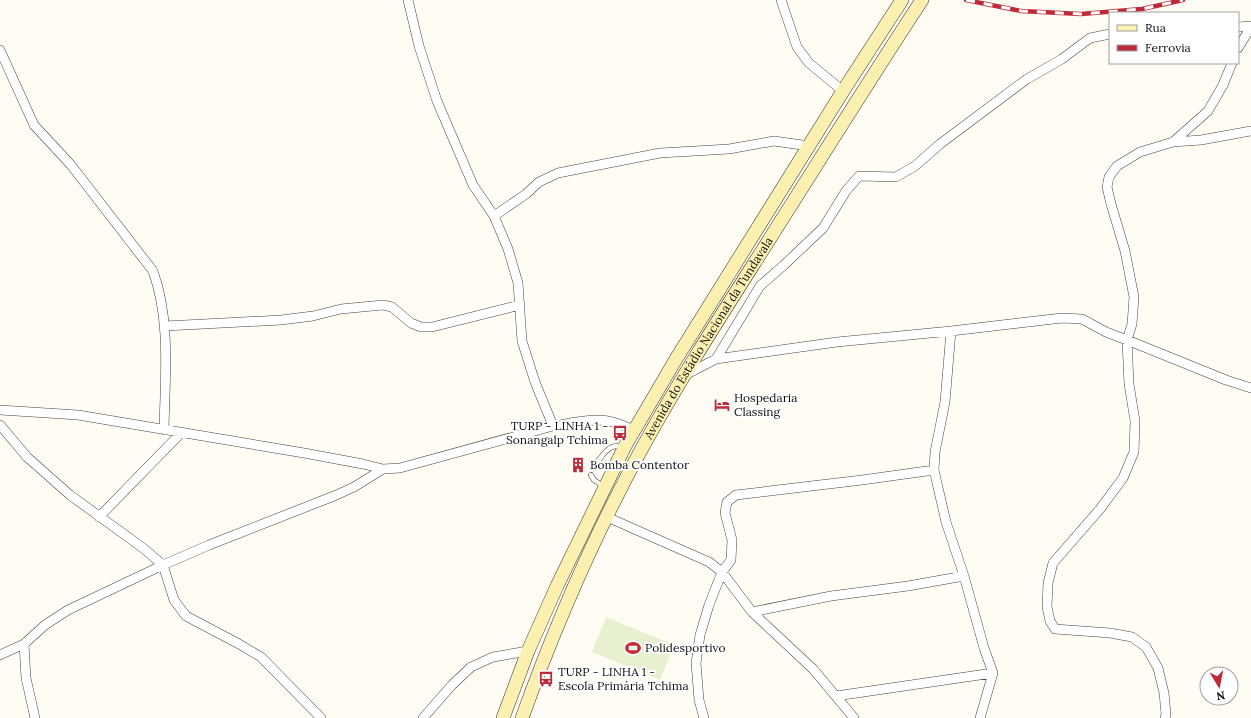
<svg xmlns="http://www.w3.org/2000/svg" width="1251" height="718" viewBox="0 0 1251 718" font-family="Lora,serif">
<rect width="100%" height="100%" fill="#fffcf4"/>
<path fill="#e7f0cf" d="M606,617L674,645L660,680L592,652Z"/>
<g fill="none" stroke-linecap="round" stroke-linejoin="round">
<defs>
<path id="lane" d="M595,464C605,454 607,444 623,446
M591,475L594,480L603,486"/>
<path id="street" d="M408,0L419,46L437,101L473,185L494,216L508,249L518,283L522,341L535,382L553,426
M781,0L797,47L809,63L843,91
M1238,27L1251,26
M1238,48L1251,27
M0,50L34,125L71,165L153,271C171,321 165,377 164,430
M1173,142L1201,140L1251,131
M494,216L526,194L539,182L558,173L660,153L729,149L774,141L809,146
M165,326L281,320L313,316L341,309L383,305L392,307L411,323L421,327H432L520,305
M951,331L945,402L935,452L934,470L946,522L964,576L984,648L993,673L980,718
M716,359L760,286L784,265L823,228L846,191L859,176L896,177L915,166L940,144L1027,79L1062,59L1090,38L1110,34
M685,375L716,359L837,342L951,331L1062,318L1082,319L1106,332L1127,340L1132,324L1134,297L1125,251L1111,204L1107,187L1109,177L1117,166L1140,152L1173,142L1208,111L1223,85L1232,63
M0,410L78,415L304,453L363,464L383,469L400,468L553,426C572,423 594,417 613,422C620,424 627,427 634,430
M0,425L27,457L70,495L143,548L163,565L174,600L186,616L239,644L261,657L321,718
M99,517L181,433
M607,517L709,562L722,572L752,612L813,669L854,718
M752,612L831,596L908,586L964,576
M24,644L26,678L35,718
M0,655L24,644L45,625L68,610L163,565L209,545L334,496L354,487L383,469
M836,696L993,673
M423,718L452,685L471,667L493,657L528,651
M704,718L699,700L696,663L700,635L709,605L722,572L731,560L732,540L725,513L727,502L736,495L862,480L934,470
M1165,718L1166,714L1164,693L1158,668L1146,647L1132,637L1110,633L1055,629L1050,621L1047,607L1048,583L1053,563L1100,509L1123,478L1134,452L1135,421L1129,384L1127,340L1226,380L1251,388"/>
<g id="secondary">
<path d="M503,718L528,651L557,586L625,446L676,359L843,91L902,0"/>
<path id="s1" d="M522,718C555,626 594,536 641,450C686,368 737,291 786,213C831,142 876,70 922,0"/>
</g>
</defs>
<use href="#lane" stroke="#434343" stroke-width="5.5"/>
<use href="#street" stroke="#434343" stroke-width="10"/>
<use href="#secondary" stroke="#323232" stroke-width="14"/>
<use href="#lane" stroke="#fff" stroke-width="4.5"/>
<use href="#street" stroke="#fff" stroke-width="9"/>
<use href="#secondary" stroke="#fcf0b1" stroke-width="13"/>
<defs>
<path id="rail" d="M966,0L1021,11L1081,14L1142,9L1183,0"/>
</defs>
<use href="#rail" stroke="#bd2b3a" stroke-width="4.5"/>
<use href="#rail" stroke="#fff" stroke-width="3" stroke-dasharray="9" stroke-linecap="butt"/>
</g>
<defs>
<symbol id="hotel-bare" viewBox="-9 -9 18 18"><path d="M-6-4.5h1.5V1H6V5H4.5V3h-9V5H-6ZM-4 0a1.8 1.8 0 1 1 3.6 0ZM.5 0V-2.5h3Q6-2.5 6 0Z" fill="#bd2b3a" stroke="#fff" stroke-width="2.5" paint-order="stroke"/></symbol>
<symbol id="bus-bare" viewBox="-9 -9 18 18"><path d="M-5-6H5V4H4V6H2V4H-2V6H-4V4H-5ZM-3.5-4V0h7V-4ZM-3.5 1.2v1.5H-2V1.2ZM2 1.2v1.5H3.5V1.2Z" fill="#bd2b3a" stroke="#fff" stroke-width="2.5" paint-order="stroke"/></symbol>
<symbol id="building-bare" viewBox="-9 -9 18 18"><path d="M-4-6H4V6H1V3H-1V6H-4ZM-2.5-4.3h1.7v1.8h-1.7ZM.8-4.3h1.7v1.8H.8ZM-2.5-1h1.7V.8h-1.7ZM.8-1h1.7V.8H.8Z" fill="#bd2b3a" stroke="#fff" stroke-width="2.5" paint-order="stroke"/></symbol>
<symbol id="stadium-bare" viewBox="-9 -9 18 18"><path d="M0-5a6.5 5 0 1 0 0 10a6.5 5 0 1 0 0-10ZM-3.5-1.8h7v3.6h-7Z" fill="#bd2b3a" stroke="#fff" stroke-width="2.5" paint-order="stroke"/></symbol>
</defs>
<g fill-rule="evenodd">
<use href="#hotel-bare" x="711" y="394" width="22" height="22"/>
<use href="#bus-bare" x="609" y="422" width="22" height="22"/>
<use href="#building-bare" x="567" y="454" width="22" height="22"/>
<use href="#stadium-bare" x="622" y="637" width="22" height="22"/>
<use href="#bus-bare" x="535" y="668" width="22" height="22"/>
</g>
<g text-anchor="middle" stroke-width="4" stroke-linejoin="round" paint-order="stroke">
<g font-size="12" fill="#101010" stroke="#fff">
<text dy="4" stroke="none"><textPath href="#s1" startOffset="424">Avenida do Estádio Nacional da Tundavala</textPath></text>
</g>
<g font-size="12" fill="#101010" stroke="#fff" text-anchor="start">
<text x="734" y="402">Hospedaria<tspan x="734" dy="14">Classing</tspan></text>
<text x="608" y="430" text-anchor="end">TURP - LINHA 1 -<tspan x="608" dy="14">Sonangalp Tchima</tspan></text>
<text x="590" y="469">Bomba Contentor</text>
<text x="645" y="652">Polidesportivo</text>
<text x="558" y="676">TURP - LINHA 1 -<tspan x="558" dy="14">Escola Primária Tchima</tspan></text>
</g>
</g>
<rect x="1109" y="12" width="130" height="52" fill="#ffffff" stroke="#9f9f9f"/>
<rect x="1117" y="25" width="20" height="6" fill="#fcf0b1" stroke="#9f9f9f"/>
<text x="1145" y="32" font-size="12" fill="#101010">Rua</text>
<rect x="1117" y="45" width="20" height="6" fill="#bd2b3a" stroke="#9f9f9f"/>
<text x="1145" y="52" font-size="12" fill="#101010">Ferrovia</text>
<g transform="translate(1219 686) rotate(170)"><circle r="19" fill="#ffffff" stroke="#9f9f9f"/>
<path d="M0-3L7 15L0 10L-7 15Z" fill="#bd2b3a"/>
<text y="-6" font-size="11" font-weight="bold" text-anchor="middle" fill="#101010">N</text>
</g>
</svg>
